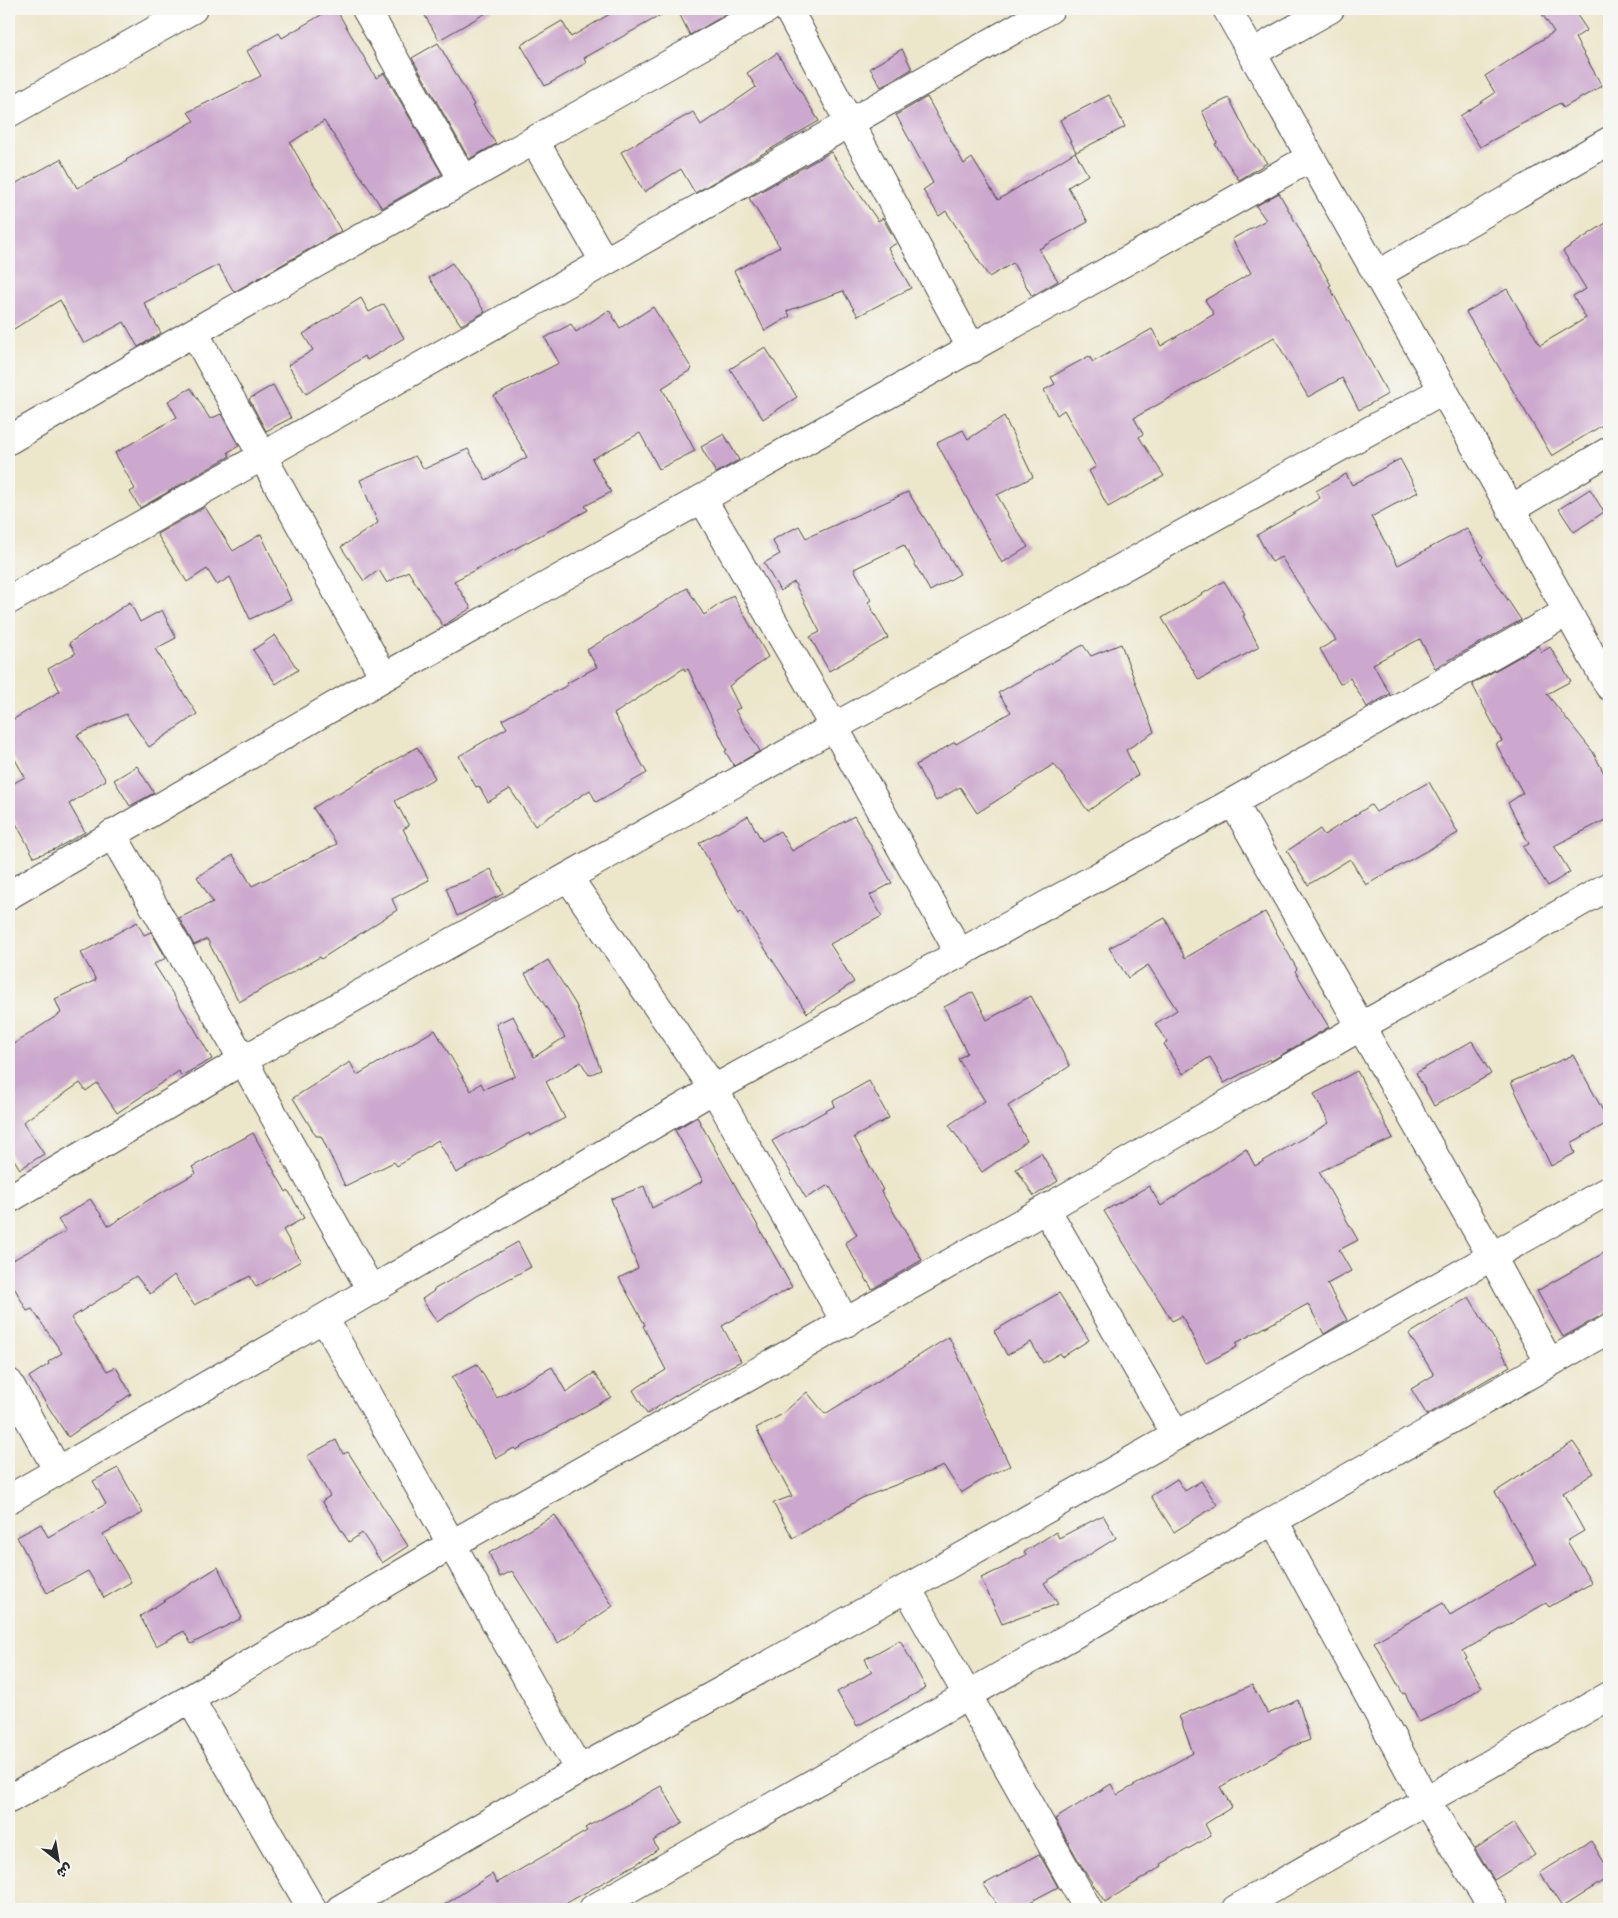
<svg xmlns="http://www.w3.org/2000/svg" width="1618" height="1918" viewBox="0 0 1618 1918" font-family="'Indie Flower','Playpen Sans Arabic',sans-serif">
<rect width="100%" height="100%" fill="#f6f6f2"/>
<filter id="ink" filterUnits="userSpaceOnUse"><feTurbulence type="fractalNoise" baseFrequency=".02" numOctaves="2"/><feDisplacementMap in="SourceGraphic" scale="10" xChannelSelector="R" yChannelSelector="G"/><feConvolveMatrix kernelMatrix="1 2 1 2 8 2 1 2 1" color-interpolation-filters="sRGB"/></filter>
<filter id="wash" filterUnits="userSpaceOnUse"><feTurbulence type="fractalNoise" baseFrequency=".0096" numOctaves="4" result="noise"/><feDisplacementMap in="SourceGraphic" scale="20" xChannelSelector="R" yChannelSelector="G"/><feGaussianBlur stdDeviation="1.12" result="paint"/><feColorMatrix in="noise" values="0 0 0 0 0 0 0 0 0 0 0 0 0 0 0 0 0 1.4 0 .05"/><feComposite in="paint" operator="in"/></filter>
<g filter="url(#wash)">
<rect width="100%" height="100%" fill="#ece6ca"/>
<g id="blocks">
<path fill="#cca8ce" d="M331,9H336L376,78L384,73L442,174L382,208L324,121L290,143L341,231L234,292L218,265L144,303L161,333L138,347L124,322L84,344L60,300L9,332V187L61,159L77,188L127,161L126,160L194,121L188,112L261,76L247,51L279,33L282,38Z
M421,9H493L439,40Z
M618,9H672L584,58L586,63L545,86L521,45L562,21L571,37Z
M677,9H736L690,35Z
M1539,9H1573L1587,30L1575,38L1602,86L1563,108L1560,103L1480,147L1460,116L1495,93L1485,76L1554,32Z
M438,43L474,105L472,106L496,144L469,159L412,58Z
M902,49L912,69L881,87L870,68Z
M777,53L819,121L695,193L681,169L644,192L621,152L693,112L701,125L756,87L747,73Z
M1109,95L1125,127L1076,152L1060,120Z
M927,97L964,164L972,158L998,200L1075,152L1088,175L1068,187L1088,222L1039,249L1058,281L1032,296L1013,263L989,277L946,211L939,216L923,190L933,183L896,115Z
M1229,98L1249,137L1267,163L1239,180L1215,144L1217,143L1202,111Z
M831,152L878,221L883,218L886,224L897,243L888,248L911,288L858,316L843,291L787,311L790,316L765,331L734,271L780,247L749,198Z
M1279,193L1331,285L1329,286L1388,394L1359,410L1342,378L1308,397L1274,337L1241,358L1134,418L1143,434L1139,437L1164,476L1108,507L1089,471L1096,467L1064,410L1057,415L1044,390L1055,384L1051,377L1089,356L1093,362L1152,329L1161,346L1214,314L1205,300L1251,273L1232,239L1266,220L1256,206Z
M1609,221V421L1552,456L1466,312L1507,289L1540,345L1586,318L1573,296L1586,289L1563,251Z
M452,263L485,312L461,325L429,278Z
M361,298L369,312L384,304L404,338L367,360L365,356L306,394L288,365L313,350L303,334Z
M653,307L692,369L662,388L695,451L659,469L640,433L592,459L611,492L585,506L588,510L454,581L471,608L443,626L408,571L387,583L379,570L364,581L341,547L378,523L360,480L415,456L424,469L468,449L486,480L527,457L494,396L559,363L545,338L571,324L576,332L609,310L620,328Z
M765,347L797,397L763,419L730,369Z
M273,385L291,418L266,431L249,399Z
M191,388L210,419L221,414L239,446L228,452L230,456L140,508L130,492L135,489L115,453L177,417L168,401Z
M1004,416L1033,477L997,495L1008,514L1007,515L1028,547L1002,563L937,443L963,430L968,439Z
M724,434L739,460L716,473L701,447Z
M1400,459L1418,492L1371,517L1398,565L1467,528L1483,557L1481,559L1521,620L1435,668L1420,639L1373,664L1390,694L1367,707L1350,678L1340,684L1320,649L1336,640L1281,557L1272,562L1257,535L1320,498L1316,491L1346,474L1352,485Z
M1590,489L1604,512L1574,532L1559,509Z
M908,492L960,574L930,591L904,545L854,569L871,600L868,602L888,638L829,671L810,637L820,632L794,582L780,591L764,563L780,554L772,540L799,526L806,538Z
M205,507L233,551L261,534L291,600L250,619L230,577L217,585L207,569L187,582L157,534Z
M1224,581L1245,615L1243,616L1259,647L1199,680L1162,618Z
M687,588L704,615L733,595L768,657L729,686L740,708L735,710L760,751L734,766L725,751L727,750L688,669L685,671L684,668L614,714L647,773L596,802L590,790L535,826L510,789L488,802L479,786L476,787L459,756L507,728L502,720L568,685L567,683L597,667L587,650Z
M130,602L140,622L162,610L176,638L155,649L197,714L149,747L126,714L77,735L106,780L69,804L85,832L55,849L34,857L9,810V786L25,777L9,749V722L60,691L48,669L76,653L69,643Z
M275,635L298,670L276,684L253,650Z
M1121,644L1154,732L1126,750L1138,775L1088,811L1054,764L977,813L960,787L936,801L916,765L955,742L956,744L1011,712L998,693L1083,645L1091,656Z
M1538,646L1542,652L1550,647L1571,681L1547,694L1593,752L1609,783V818L1554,846L1570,872L1548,886L1523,847L1529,844L1508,803L1523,793L1496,744L1502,741L1472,684Z
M417,747L435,778L395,801L409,826L403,829L429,880L392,899L397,910L321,959L320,957L239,1002L207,939L194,945L179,918L213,902L197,877L233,855L252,886L337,844L313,808L336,793L337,794Z
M137,766L154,793L130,806L114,780Z
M1429,782L1458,833L1366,885L1350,859L1308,885L1287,851L1320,829L1324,835L1371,805L1376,812Z
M748,816L762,841L780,831L792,851L854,816L892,883L870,895L882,916L830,944L854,982L807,1013L741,912L739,914L699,843Z
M491,869L503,894L457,916L446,888L469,880Z
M1265,912L1297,969L1295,971L1329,1027L1271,1061L1270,1059L1224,1083L1210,1057L1183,1074L1164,1044L1167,1042L1155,1024L1177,1010L1148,965L1128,978L1109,948L1165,918L1185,958Z
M137,922L144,935L151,932L166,958L154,964L193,1026L212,1059L181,1076L179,1071L117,1113L97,1083L86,1091L80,1083L23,1122L44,1154L20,1169L9,1152V1047L61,1013L55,999L96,980L81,953Z
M548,960L576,1005L601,1070L589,1075L581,1062L546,1082L565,1118L530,1136L529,1133L456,1173L438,1140L397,1166L394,1162L345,1186L321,1136H316L293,1098L350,1062L357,1075L435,1030L471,1091L481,1083L484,1089L515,1076L496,1024L513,1016L534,1057L565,1037L525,974Z
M973,992L987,1020L1031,996L1070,1066L1008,1106L1027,1141L982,1172L949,1125L985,1101L958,1059L967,1053L944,1007Z
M1472,1041L1491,1074L1434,1106L1416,1073Z
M1573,1055L1609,1122L1571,1143L1575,1153L1551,1166L1511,1082Z
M1357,1071L1393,1138L1319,1172L1358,1240L1339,1250L1351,1271L1327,1284L1347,1320L1324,1334L1308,1304L1236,1343L1237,1347L1206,1363L1182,1316L1172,1321L1104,1211L1149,1186L1161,1206L1246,1149L1255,1166L1329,1123L1314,1094Z
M869,1081L889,1118L854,1137L883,1190L881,1191L922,1260L872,1289L845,1243L857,1235L829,1185L806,1198L772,1141L835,1106L833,1101Z
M697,1117L792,1287L722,1326L741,1361L673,1397L647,1414L633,1390L666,1370L643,1326L645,1325L619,1278L638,1268L611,1199L644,1186L652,1208L703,1181L675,1130Z
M253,1133L286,1192L288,1190L304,1218L283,1230L301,1261L256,1287L250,1276L194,1305L174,1275L150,1294L136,1276L71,1318L107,1371L116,1367L131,1394L68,1437L29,1377L49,1364L48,1362L62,1353L32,1309L27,1311L9,1278V1262L66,1231L58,1220L90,1199L109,1226L150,1199L196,1173L192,1167Z
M1041,1153L1058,1181L1034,1196L1016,1169Z
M518,1242L531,1267L477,1296L437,1322L422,1299L434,1291L433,1290Z
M1609,1250V1311L1563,1337L1537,1291Z
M1059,1293L1089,1340L1062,1357L1060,1353L1043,1363L1031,1342L1007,1355L994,1331Z
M1469,1297L1510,1366L1427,1415L1411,1389L1434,1375L1409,1334Z
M949,1337L1010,1466L990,1475L961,1493L944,1466L862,1498L793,1538L773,1503L792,1496L756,1428L781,1415L807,1392L825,1414Z
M477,1364L497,1398L552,1367L566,1392L594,1373L611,1397L516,1450L514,1448L496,1458L452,1377Z
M336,1440L343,1454L348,1452L408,1546L382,1563L362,1533L349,1542L322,1501L330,1496L307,1456Z
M1573,1442L1594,1473L1563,1493L1584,1531L1567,1541L1592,1583L1549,1607L1546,1603L1463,1651L1467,1658L1465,1659L1482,1687L1453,1706L1419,1722L1405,1693L1403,1694L1374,1642L1443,1603L1450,1615L1537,1564L1495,1492Z
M118,1468L143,1513L103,1534L131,1582L104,1598L88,1571L47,1593L17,1537L41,1524L48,1537L106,1504L93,1481Z
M1177,1479L1185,1491L1201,1481L1217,1505L1174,1532L1151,1496Z
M555,1515L583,1561L613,1606L558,1643L512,1571L500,1577L489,1553Z
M1103,1515L1116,1538L1044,1583L1058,1604L1002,1624L981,1578L1009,1565L1008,1564L1026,1555L1024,1552L1056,1532L1059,1538Z
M218,1567L242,1618L191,1644L184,1631L156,1646L140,1616Z
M900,1640L926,1688L857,1726L837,1692L872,1672L865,1659Z
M1252,1685L1268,1714L1298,1700L1310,1740L1291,1747L1220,1787L1232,1807L1205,1824L1211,1836L1161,1864L1162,1866L1105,1902L1085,1872L1055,1819L1111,1784L1117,1795L1193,1753L1179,1716Z
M661,1786L683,1823L653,1841L658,1849L638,1863L556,1909H438L492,1874L497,1883L587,1831L585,1828Z
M1514,1823L1535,1855L1494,1880L1475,1849Z
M1591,1841L1609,1870V1877L1562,1907L1540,1873Z
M1039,1854L1058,1887L1017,1909H1000L983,1885Z"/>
</g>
</g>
<g filter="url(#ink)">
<use href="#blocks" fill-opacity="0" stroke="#484743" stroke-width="1"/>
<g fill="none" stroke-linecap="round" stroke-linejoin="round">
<defs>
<path id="minor" d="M366,9L463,180
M788,9L972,349
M1227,9C1315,167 1406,324 1495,481C1534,549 1570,618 1609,686
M1252,53L1330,9
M9,113L193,9
M534,140L604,261
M1377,275L1609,141
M194,332L384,677
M9,440L194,332L767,9
M703,500L834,727L960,954
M1511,509L1609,451
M9,600L1050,9
M1233,802L1491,1255L1549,1362
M112,834L243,1060L371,1290
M568,877L714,1089L846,1323
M9,895L384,677L1310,158
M9,1199L243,1060L834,727L1443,390
M1046,1209L1176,1435
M324,1318L579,1770
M9,1383L58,1471
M9,1499L324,1318L714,1089L1233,802L1567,612
M1274,1521L1426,1801L1494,1909
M907,1588L1088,1909
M190,1699L312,1909
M9,1799L190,1699L452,1544L1046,1209L1360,1027L1609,886
M340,1909L579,1770L907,1588L1609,1190
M593,1909L1609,1329"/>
<path id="tertiary" d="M1236,1909L1609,1696"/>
</defs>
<use href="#minor" stroke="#484743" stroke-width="30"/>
<use href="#tertiary" stroke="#484743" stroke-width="30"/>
<use href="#minor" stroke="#fff" stroke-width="28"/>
<use href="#tertiary" stroke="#fff" stroke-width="28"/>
</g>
</g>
<rect width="1618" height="1918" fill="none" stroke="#f6f6f2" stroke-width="30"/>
<g transform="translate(58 1860) rotate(149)" stroke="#f6f6f2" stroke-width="4" paint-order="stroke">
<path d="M0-4L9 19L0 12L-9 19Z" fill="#2b2b2b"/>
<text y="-8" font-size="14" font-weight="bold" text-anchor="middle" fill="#2b2b2b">ش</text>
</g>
</svg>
